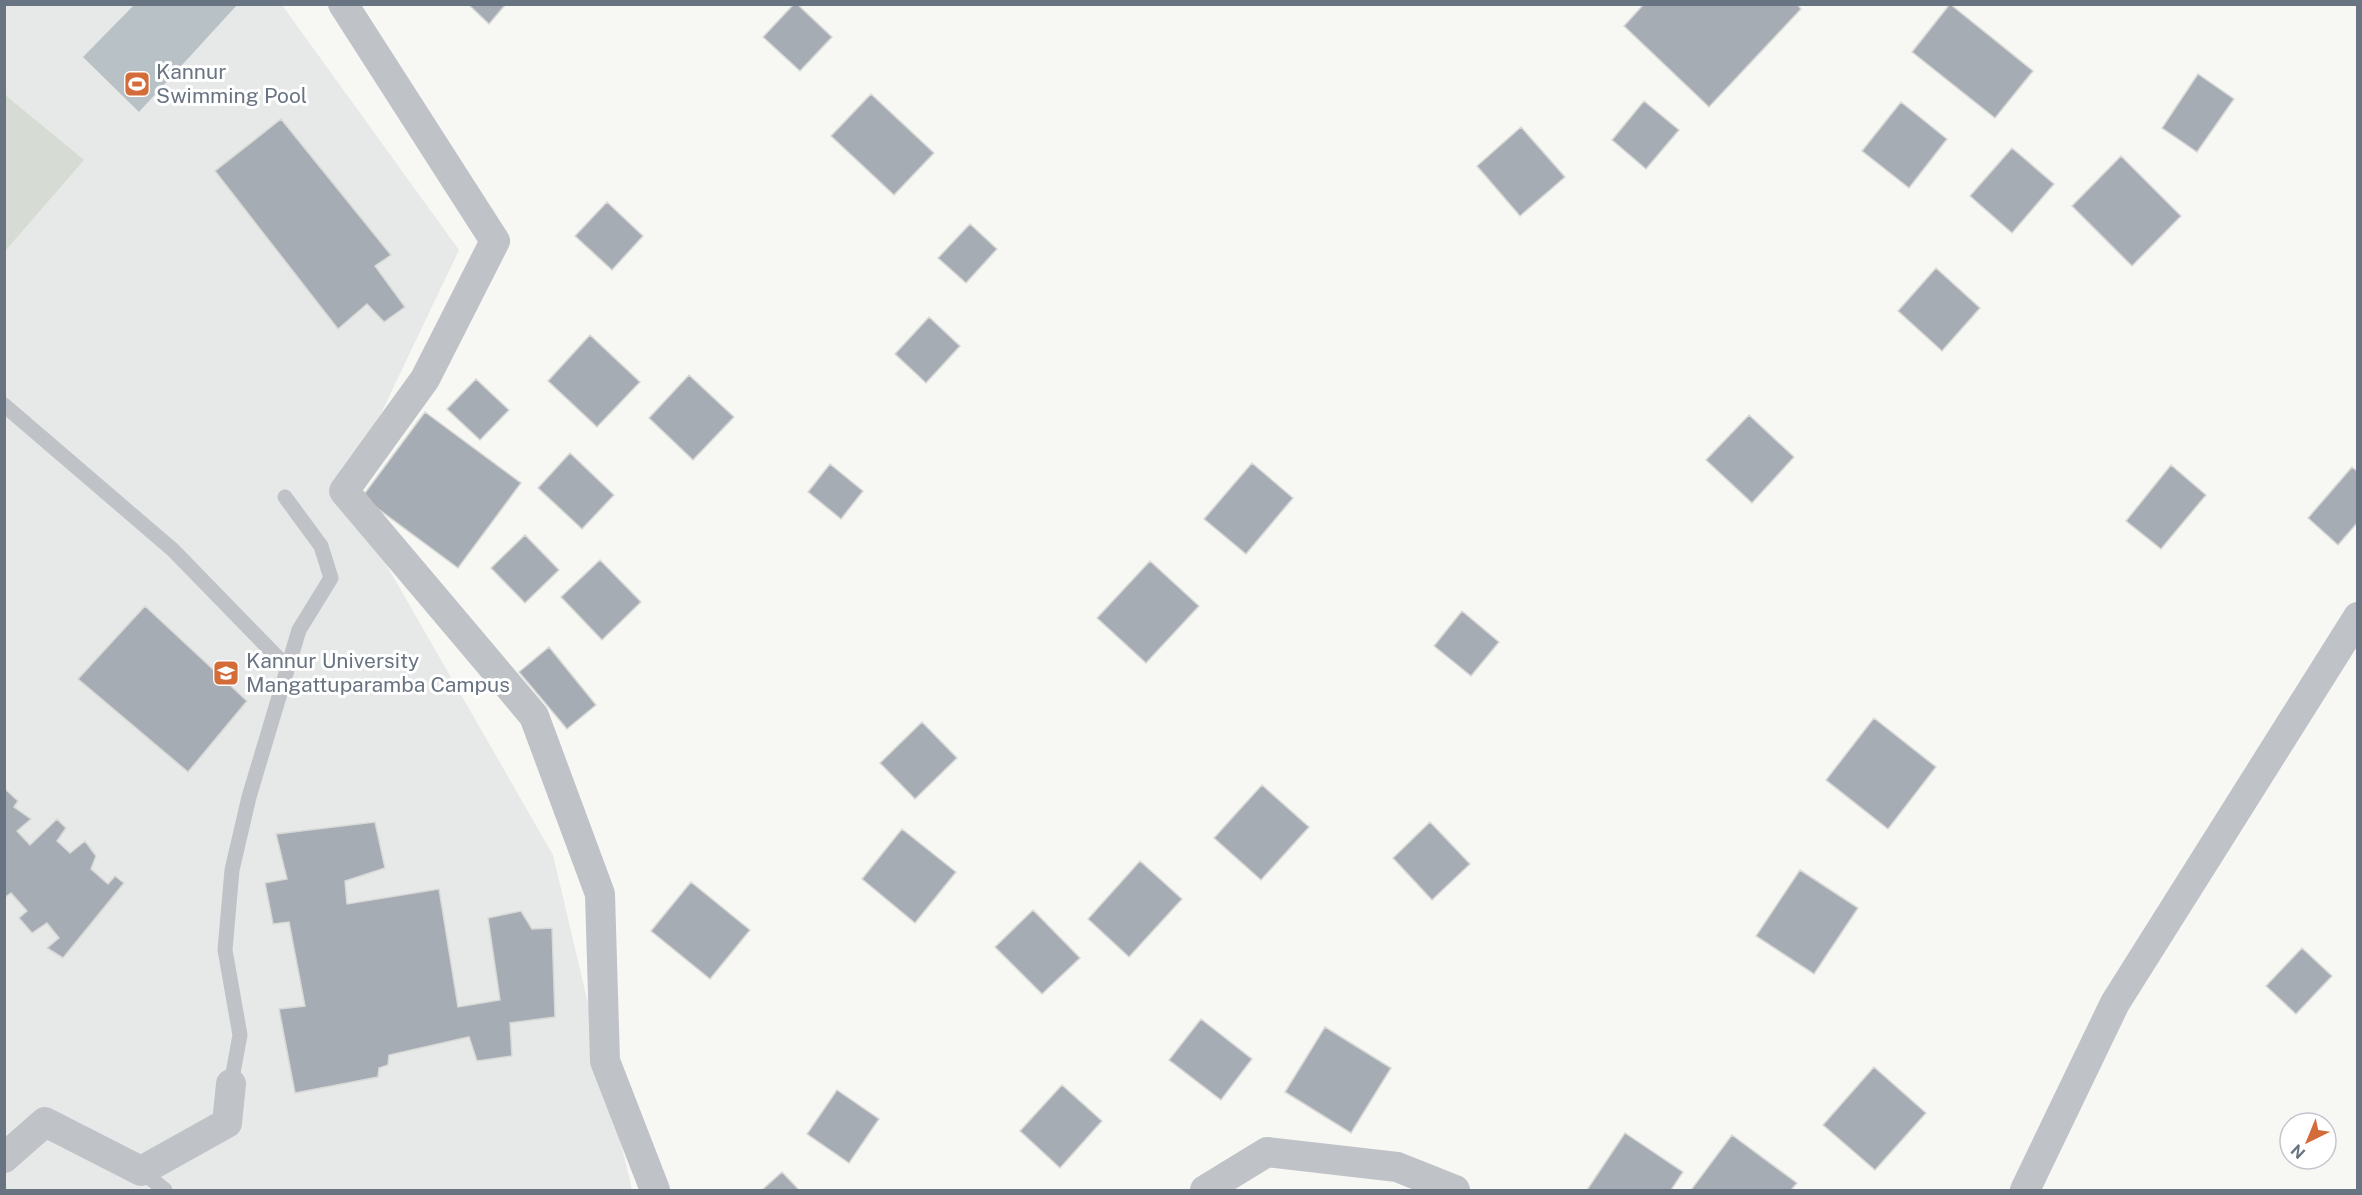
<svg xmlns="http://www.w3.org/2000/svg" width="2362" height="1195" viewBox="0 0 2362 1195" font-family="'Public Sans',sans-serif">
<rect width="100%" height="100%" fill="#f7f7f4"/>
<path fill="#e7e9e8" d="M5,5H282L459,250L344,491L553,855L632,1190H5Z"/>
<path fill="#d6dbd4" d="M5,95L84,160L5,251Z"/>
<path fill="#b8c1c6" d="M135,4L237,5L139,112L83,57Z"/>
<path fill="#a6acb3" stroke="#d8d9d7" stroke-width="1.5" d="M468,4H506L489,24Z
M794,4H797L832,37L800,71L763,37Z
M1644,4H1797L1801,9L1709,107L1624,26Z
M1950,4L2033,71L1995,118L1912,52Z
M2198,74L2234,99L2197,152L2162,128Z
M871,94L934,153L894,195L831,136Z
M1644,101L1679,130L1646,169L1612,140Z
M1901,102L1947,139L1909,188L1862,151Z
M281,119L391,255L375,266L405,307L384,322L367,304L338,329L215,171Z
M1521,127L1565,177L1520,216L1477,166Z
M2012,148L2054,184L2012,233L1970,196Z
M2121,156L2181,216L2132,266L2072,206Z
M607,202L643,236L612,270L575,236Z
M970,224L997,249L966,283L938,258Z
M1936,268L1980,308L1942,351L1898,311Z
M929,317L960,346L926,383L895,354Z
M590,335L640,382L597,427L548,381Z
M689,375L734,417L693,460L649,418Z
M476,379L509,410L480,440L447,409Z
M425,412L521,483L458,568L362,497Z
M1749,415L1794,457L1752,503L1706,460Z
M570,453L614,495L582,529L538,488Z
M1252,463L1293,498L1246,554L1204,519Z
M830,464L863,491L841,519L808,492Z
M2171,465L2206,495L2161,549L2126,521Z
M2352,467L2358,472V522L2338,545L2308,518Z
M525,535L559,570L525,603L491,568Z
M600,560L641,602L602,640L561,597Z
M1150,561L1199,606L1146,663L1097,618Z
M145,606L247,701L188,772L78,679Z
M1462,611L1499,642L1471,676L1434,646Z
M549,647L596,705L567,729L519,672Z
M1874,718L1936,767L1888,829L1826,780Z
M922,722L957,758L915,799L880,763Z
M1262,785L1309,827L1261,880L1214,838Z
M4,788L18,801L14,807L31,819L17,831L30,845L57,819L66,828L57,841L70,853L85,841L96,856L91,869L108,884L115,876L124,883L63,958L47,948L59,938L47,923L32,933L19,918L27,911L11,893L4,898Z
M375,822L385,868L345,881L347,904L439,889L458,1007L500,1000L488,918L521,911L532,929L552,928L555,1017L510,1023L512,1056L477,1061L469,1037L389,1055L388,1065L379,1068L378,1077L295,1093L279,1009L305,1006L289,922L273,924L265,883L287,879L276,834Z
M1430,822L1470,864L1432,900L1393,858Z
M902,829L956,872L915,923L862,879Z
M1140,861L1182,899L1129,957L1088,919Z
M1800,870L1858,908L1814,974L1756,936Z
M691,882L750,930L710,979L651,931Z
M1033,910L1080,958L1042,994L995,947Z
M2302,948L2332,976L2296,1014L2266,986Z
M1201,1019L1252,1059L1221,1100L1169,1060Z
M1325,1027L1391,1068L1351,1133L1285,1092Z
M1874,1067L1926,1113L1875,1170L1823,1125Z
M1062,1085L1102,1121L1060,1168L1020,1131Z
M837,1090L879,1119L849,1163L807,1134Z
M1625,1133L1683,1172L1671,1190H1587Z
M1732,1135L1797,1183L1791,1190H1691Z
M782,1172L799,1190H762Z"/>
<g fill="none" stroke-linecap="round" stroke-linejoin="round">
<path stroke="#bfc2c6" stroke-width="15" d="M4,405L173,550L287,667
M231,1084L240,1035L225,950L232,870L249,797L299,630L331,578L321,546L285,497
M141,1171L165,1190"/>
<path stroke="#bfc2c6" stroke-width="30" d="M343,4L495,241L425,379L344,491L534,716L600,894L605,1061L655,1190
M4,1158L45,1122L141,1171L227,1123L231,1084
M1205,1190L1267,1152L1397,1167L1455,1190
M2025,1190L2115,1003L2358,617"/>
</g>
<defs>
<symbol id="stadium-square" viewBox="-11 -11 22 22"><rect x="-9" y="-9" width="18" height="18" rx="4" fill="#d36c38" stroke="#fff"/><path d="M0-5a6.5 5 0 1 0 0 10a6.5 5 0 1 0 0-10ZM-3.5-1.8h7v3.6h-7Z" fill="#fff"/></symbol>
<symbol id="university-square" viewBox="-11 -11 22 22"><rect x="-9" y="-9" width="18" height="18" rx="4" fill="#d36c38" stroke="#fff"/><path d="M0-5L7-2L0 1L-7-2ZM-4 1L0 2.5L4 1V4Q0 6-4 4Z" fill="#fff"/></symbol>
</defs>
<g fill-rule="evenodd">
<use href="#stadium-square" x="122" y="69" width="30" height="30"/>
<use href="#university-square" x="211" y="658" width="30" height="30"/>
</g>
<g text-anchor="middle" stroke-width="6" stroke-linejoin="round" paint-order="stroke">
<g font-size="21" fill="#697483" stroke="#fff" text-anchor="start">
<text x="156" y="79">Kannur<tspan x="156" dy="24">Swimming Pool</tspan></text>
<text x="246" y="668">Kannur University<tspan x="246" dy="24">Mangattuparamba Campus</tspan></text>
</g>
</g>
<rect width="2362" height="1195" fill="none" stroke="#697483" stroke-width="12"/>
<g transform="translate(2308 1141) rotate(223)"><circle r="28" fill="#ffffff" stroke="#c3c7cd" stroke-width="1.5"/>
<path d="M0-4.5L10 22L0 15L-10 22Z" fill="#d36c38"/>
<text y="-9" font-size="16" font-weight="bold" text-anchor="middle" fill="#697483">N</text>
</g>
</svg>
